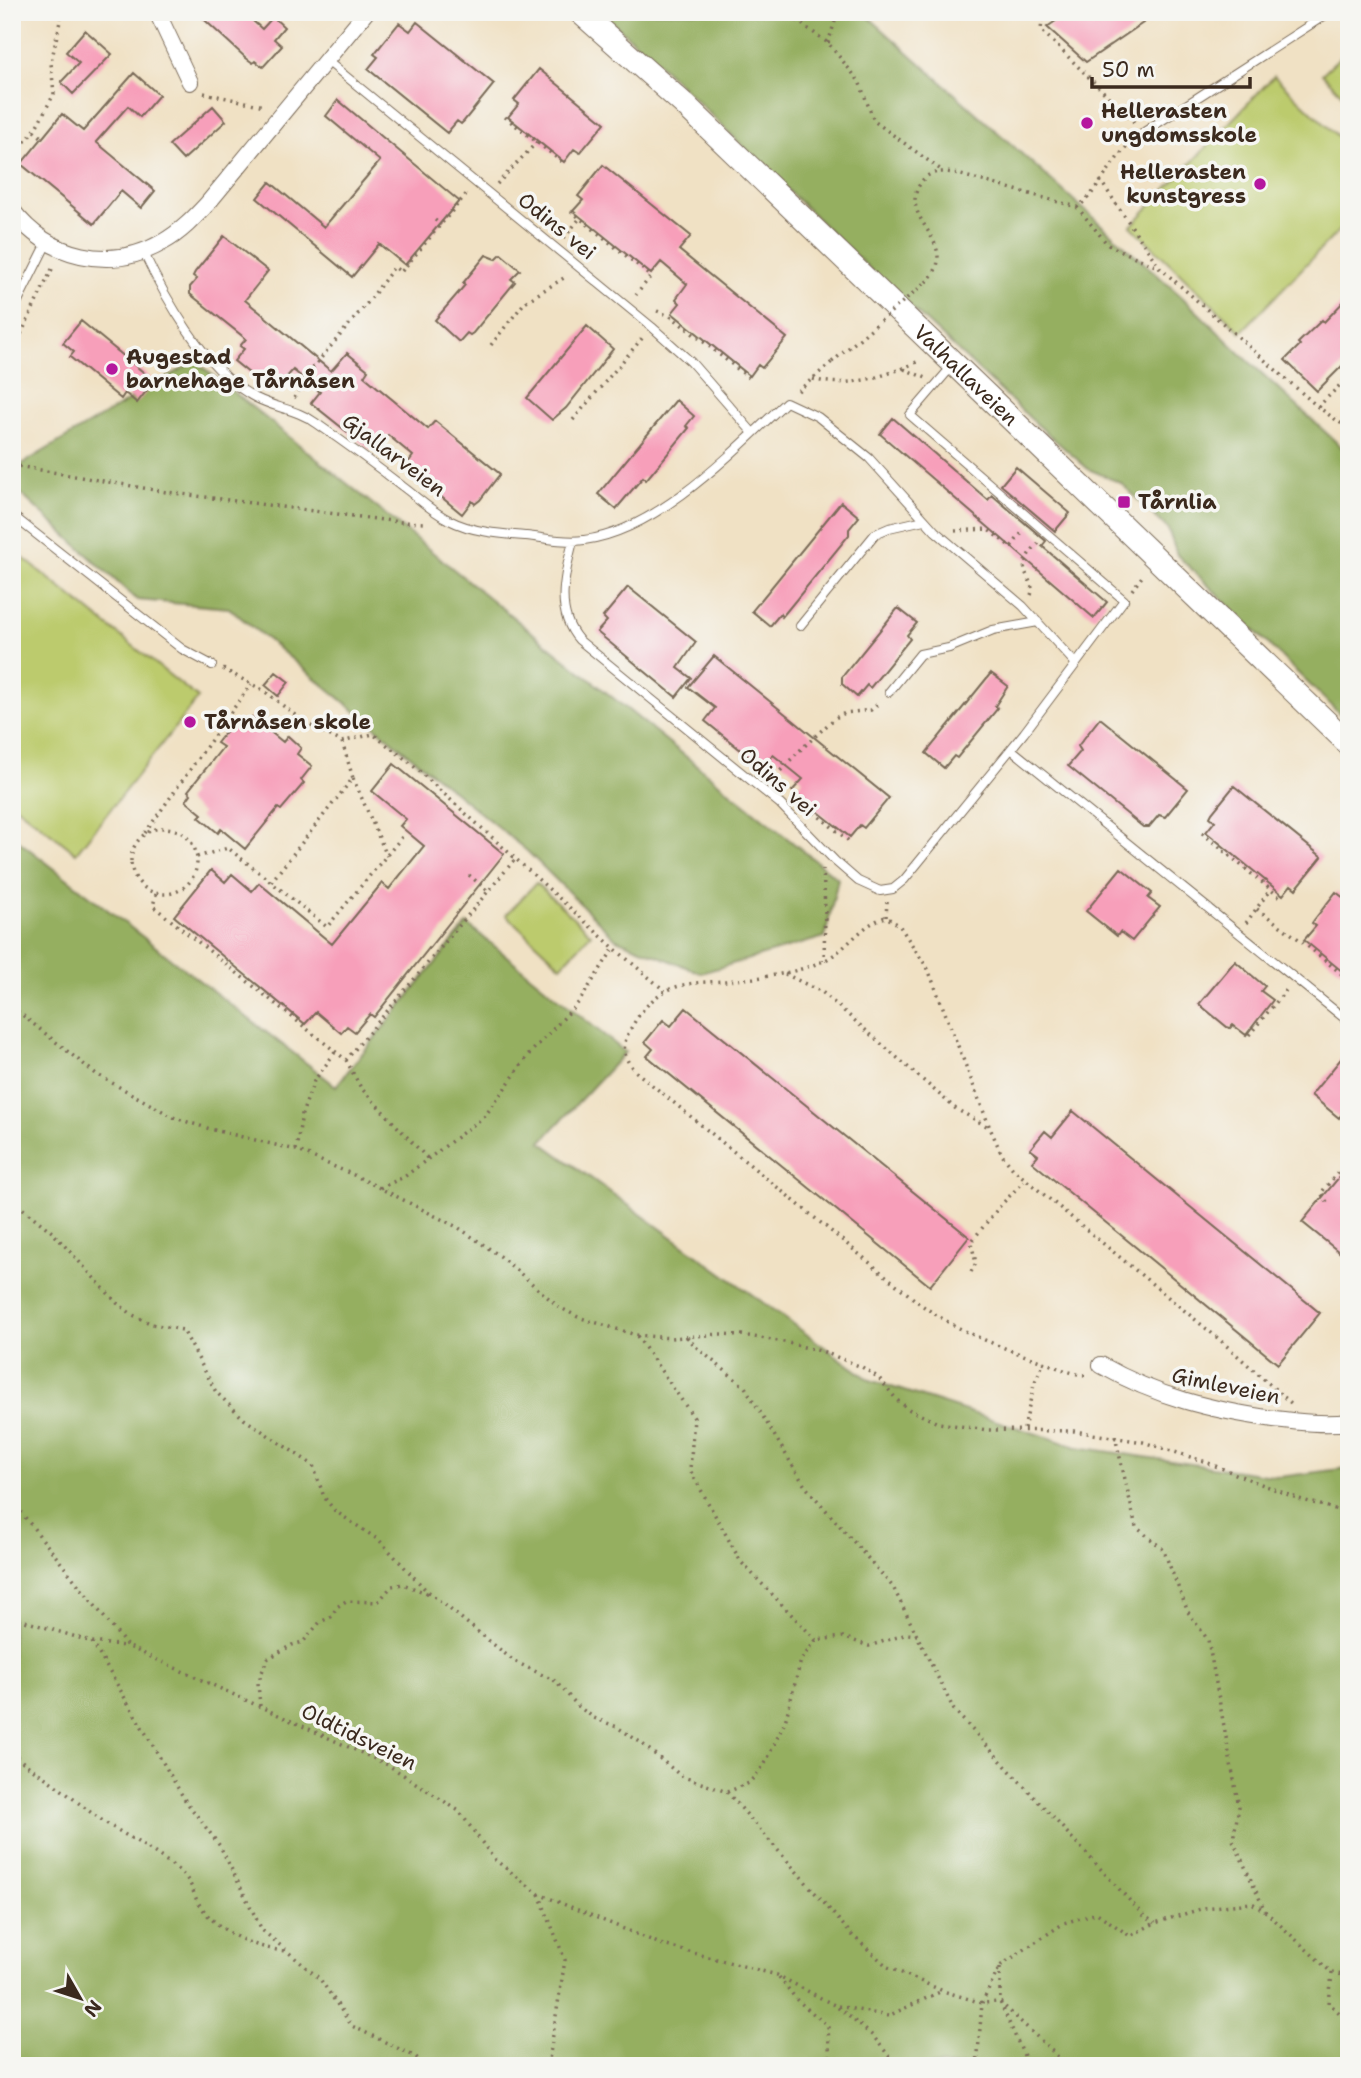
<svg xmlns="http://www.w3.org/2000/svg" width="1361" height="2078" viewBox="0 0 1361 2078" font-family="'Shantell Sans',sans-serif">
<rect width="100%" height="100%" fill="#f6f6f2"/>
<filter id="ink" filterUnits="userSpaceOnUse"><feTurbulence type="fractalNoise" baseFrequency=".0143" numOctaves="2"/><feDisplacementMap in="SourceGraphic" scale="14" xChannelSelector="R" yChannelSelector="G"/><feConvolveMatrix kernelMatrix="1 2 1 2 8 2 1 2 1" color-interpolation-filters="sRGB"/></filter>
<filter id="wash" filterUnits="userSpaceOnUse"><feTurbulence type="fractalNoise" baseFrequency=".00686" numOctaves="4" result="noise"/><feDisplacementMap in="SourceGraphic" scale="28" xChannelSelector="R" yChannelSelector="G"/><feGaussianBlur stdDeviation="1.57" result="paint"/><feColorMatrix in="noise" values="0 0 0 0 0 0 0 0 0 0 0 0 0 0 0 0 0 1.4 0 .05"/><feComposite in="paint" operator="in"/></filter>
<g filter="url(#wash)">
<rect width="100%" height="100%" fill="#f0e1c4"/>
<path fill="#bccb6d" stroke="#7c7a46" stroke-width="2" d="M1349,48V101L1322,74Z
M1274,76L1349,147V220L1241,332L1131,226Z
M12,549L198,698L76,853L12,803Z
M536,883L591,934L561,966L506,915Z"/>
<path fill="#95af60" stroke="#686c3f" stroke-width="2" d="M601,12H863L1182,297L1242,355L1349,454V723L1177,555L1168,529L1121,483L1088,469L1031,419L843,244L659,64Z
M195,361L838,879L825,937L701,973L616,939L527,851L229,608L137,600L12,486V470Z
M12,836L336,1086L467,924L625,1052L541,1142L870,1380L1077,1447L1279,1477L1349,1468V2066H12Z"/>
<g id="blocks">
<path fill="#f79fba" d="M196,12H243L262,29L273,17L284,27L274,39L282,46L263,67L255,61L253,63L246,58Z
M1069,12H1159L1086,62L1047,27Z
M417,22L494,84L464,121L461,124L457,121L447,133L368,69L378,57L374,54L399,23L410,31Z
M85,30L112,54L73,94L61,82L79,63L66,52Z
M539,69L605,123L580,153L574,149L564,162L508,117L519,104L514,100Z
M134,73L159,95L140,117L128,106L96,142L155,191L141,208L121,191L94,224L21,164L62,114L83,131Z
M338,100L459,201L405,265L379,244L352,277L257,198L270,182L324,227L380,161L326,116Z
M213,106L226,121L183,160L169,145Z
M603,165L691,236L679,250L787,338L762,368L758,365L750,376L672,313L680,303L676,299L687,284L661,262L651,274L573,211L583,200L578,196Z
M224,236L268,271L245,300L331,371L347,353L368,370L364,376L428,429L435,421L500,474L480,500L475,504L472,501L462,514L405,467L413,456L388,435L381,441L378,439L370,450L311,403L320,392L293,370L285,379L283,381L279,378L270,390L234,361L244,349L240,346L246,339L190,294V287L197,279L193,276L195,272Z
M501,254L520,270L511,279L515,282L473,333L470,335L467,333L459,342L435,320L465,285L463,283L486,255L496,259Z
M1349,296V359L1317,391L1285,360L1300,345L1298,343L1322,320L1324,322Z
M81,321L154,381L137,403L125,393L121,399L70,357L74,352L63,343Z
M587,326L613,349L566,408L552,420L527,398Z
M676,400L694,416L686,426L689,428L646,480L643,477L616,509L598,494Z
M893,418L988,500L992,495L1046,541L1042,546L1107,602L1094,618L880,434Z
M1016,467L1070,513L1055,531L1001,485Z
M841,502L859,517L849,529V535L782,617L780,614L770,626L752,611Z
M628,587L696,642L678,668L691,678L676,697L597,632L607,621L603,617Z
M898,608L917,623L907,635L910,639L870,688L867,685L857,697L842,684V677Z
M714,656L889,798L864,828L860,825L850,837L792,791L803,779L777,758L773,755L763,768L705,721L715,708L688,687Z
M276,672L289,682L278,696L265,685Z
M991,673L1008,686L995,706L998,708L957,758L954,756L944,768L926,753Z
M252,717L283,742L288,736L301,748L297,754L312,766L301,780L304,783L281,810L278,808L245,849L221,829L218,833L199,817L202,814L186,801L191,794L188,791L223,747L217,743L233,723L242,731Z
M1100,718L1188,789L1165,817L1159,815L1149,827H1143L1068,766L1081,751L1078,746Z
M394,764L504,854L374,1017L370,1014L355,1032L347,1026L341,1033L316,1012L305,1024L174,916L211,870L225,882L232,874L252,891L259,883L332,944L382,883L389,889L424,846L400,826L406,819L372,791Z
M1234,786L1322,857L1296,889L1291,885L1283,895L1206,832L1215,821L1210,817L1212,813Z
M1121,868L1152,893L1148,898L1160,907L1132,941L1120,932L1117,936L1086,911Z
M1336,892L1349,902V977L1304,940L1316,926L1312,923L1314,920Z
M1235,961L1262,984L1265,986L1261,991L1273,1000L1246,1035L1233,1025L1230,1028L1227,1027L1199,1004Z
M686,1008L969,1237L930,1286L647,1056L653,1049L645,1042L663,1020L671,1026Z
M1349,1049V1106L1339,1118L1311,1095Z
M1073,1111L1320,1313L1278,1364L1032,1162L1038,1155L1030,1149L1045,1131L1052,1137Z
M1349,1165V1260L1302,1222Z"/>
</g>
</g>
<g filter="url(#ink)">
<use href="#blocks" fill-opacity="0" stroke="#7a6a58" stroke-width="2"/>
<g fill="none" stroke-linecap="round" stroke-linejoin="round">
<defs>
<path id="lane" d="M326,60L652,327L691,362L753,433
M1144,132L1330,12
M143,251C165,298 204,367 249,394C270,408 296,408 316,423C345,443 374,464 402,486C417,497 431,511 449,520C472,532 500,534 526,536C545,538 565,543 584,540C658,531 734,451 786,402L818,417L869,458L935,531L1023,606L1075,663
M12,313L47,243
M12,515L182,649L212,665
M573,541C565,574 554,611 579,640L780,804L835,861L858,881L880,891L893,889L904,880L1024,733L1124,600L910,415L953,365
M800,626L875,534L889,528L924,520
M889,692L920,654L949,648L993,630L1038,622
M1011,749L1349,1022"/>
<path id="street" d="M157,12L190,82
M12,210C48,257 110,273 163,242C181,232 194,218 208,203L366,12
M1101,1365C1157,1397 1211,1410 1274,1419C1299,1422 1324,1425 1349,1422"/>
<g id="secondary">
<path id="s1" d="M580,12L685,105L1349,744"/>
</g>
</defs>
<use href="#lane" stroke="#7a6a58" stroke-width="10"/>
<use href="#street" stroke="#7a6a58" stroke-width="18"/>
<use href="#secondary" stroke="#7a6a58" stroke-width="25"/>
<path stroke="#7a6a58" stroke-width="3.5" stroke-dasharray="2 5" stroke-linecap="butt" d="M785,12L828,43L859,81L874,121L941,170
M1043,12L1041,30L1134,122
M828,43L838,12
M204,93L264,106
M505,117L562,162
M34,131L44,139
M12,147L26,141L34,131L54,94L51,63L62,12
M1100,180L1160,268
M497,184L537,142
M1077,207L1108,245L1160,268L1318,407L1349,429
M571,211L651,276L636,295
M435,220L441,225
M564,238L580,218
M926,282C932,276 938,269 938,259C939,232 902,213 920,184C927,171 941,171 954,173L1077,207C1097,195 1112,158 1133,141
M657,311L672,317L749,378
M491,345L525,302L567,276
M12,353L54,265
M904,369L926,378
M813,379C847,389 887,376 919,361
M798,391L832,362
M294,398L310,371L369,301L394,267L401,272L468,192
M1318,407L1349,376
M573,420L644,336
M12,465L166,492L399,522L426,523
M955,531L987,529L1011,547L1024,530
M1132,590L1144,574
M1031,595C1036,583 1021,574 1025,562C1027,555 1034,548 1039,543
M223,669L263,690L304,722L342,742L373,734L409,762L614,948L665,991
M342,742L353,778L271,882L327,927L402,837
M353,778L387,856
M771,781L797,753L835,718L845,713L871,710L880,702
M798,799L849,841
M131 861a33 33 0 1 1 66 0a33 33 0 1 1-66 0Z
M145,833L251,684
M1202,833L1282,899
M197,857L228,848L271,882
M823,869L825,909L824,961
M469,875L488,891
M156,894L153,906L346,1060L517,857
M1257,909L1300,940L1349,980
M886,917L887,902
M1246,923L1270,890
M785,974L822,992L956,1109L990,1128
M1343,1000L1349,983
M12,1007L96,1074L175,1118L210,1129L296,1150L358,1177L459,1228L500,1256L559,1307L578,1317L636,1335L671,1338L720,1334L742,1335L784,1342L824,1352L862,1367L879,1378L897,1400L910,1410L938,1423L988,1430L1074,1431L1143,1442L1203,1461L1299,1499L1349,1513
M1249,1035L1287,989
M346,1060L361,1088L428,1159
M296,1150L302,1114L314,1081L336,1051
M380,1188L404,1177L485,1116L530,1053L579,1002L614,948
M12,1200L52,1232L117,1303L133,1315L152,1324L183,1330L216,1392L244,1419L313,1465L324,1497L335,1511L380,1541L425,1589L514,1661L555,1681L579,1707L594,1718L617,1727L640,1742L681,1776L727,1792L852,1935L888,1967L943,1991L982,2003L1000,2002L1068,2066
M1327,1202L1321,1193L1340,1170L1349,1150
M971,1272L976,1263L971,1242L1000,1206L1024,1181
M637,1336L694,1418L690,1470L741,1562L816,1640
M687,1337L696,1347L745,1387L805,1486L893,1587L954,1710L1143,1915L1155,1923
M1085,1375C1071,1374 1057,1367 1043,1362C1000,1347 956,1331 919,1303L635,1071C624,1059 621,1047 629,1032C637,1016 651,997 668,990C686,982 707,982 726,981C758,978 790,975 821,962C846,952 860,924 886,917L899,925L928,969L990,1128L1002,1155L1013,1169L1220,1340L1292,1404
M1024,1429L1034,1384L1044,1362
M1115,1436L1136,1527L1163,1549L1188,1612L1208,1640L1239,1807L1233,1840L1265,1911
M12,1501L127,1646L388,1765L459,1811L494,1859L539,1894L663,1945L777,1975L836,2006L873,2036L897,2066
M12,1617L92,1642L125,1646
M92,1642L185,1800L220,1846L262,1930L320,1979L352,2026L416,2057L425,2066
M260,1706L258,1683L267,1659L292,1645L303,1642L320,1622L331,1617L337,1607L346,1601L378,1602L392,1586L403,1584L429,1594
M12,1751C22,1764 37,1771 50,1781C71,1796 92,1815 114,1828C136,1841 157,1853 177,1869C196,1884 190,1893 202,1908C221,1934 255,1948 285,1951
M727,1792L749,1783L765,1764L785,1722L801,1660L816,1640L843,1637L869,1646L907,1634L917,1635
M539,1894L565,1960L548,2066
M1000,1968V2002L1025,2058L1033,2066
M1332,1973L1329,2003L1349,2022
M779,1977L797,2000L828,2026L830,2066
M838,2006L888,2016L942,1991
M977,2066L982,2003L1000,1966L1064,1923L1097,1913L1130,1936L1155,1923L1204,1908L1252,1903L1265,1911L1332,1973L1349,1976"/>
<use href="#lane" stroke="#fff" stroke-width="8"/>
<use href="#street" stroke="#fff" stroke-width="16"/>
<use href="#secondary" stroke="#fff" stroke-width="23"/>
<path stroke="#7a6a58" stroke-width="3.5" stroke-dasharray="2 5" stroke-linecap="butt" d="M832,362L926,282"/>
</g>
</g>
<g fill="#b5179e" stroke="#f6f6f2" stroke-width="2.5">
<circle cx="1087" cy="123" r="7"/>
<circle cx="1260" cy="184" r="7"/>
<circle cx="112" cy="369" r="7"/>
<rect x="1117" y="495" width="14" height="14" rx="3.5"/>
<circle cx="190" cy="722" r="7"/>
</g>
<g text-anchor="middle" stroke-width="7" stroke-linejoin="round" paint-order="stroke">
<g font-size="21" font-weight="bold" fill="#3b2a1e" stroke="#f6f6f2" text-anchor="start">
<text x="1101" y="118">Hellerasten<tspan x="1101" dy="24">ungdomsskole</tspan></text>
<text x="1246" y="179" text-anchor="end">Hellerasten<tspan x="1246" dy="24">kunstgress</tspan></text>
<text x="126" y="364">Augestad<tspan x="126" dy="24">barnehage Tårnåsen</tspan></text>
<text x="1138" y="509">Tårnlia</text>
<text x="204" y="729">Tårnåsen skole</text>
</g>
<g font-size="21" fill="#3b2a1e" stroke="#f6f6f2">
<text transform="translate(557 226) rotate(39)" y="7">Odins vei</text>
<text dy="7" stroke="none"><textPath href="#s1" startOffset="530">Valhallaveien</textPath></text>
<text transform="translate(394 455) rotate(37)" y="7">Gjallarveien</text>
<text transform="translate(778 782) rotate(41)" y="7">Odins vei</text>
<text transform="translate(1226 1386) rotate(12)" y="7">Gimleveien</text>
<text transform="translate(359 1737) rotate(26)" y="7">Oldtidsveien</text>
</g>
</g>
<rect width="1361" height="2078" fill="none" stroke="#f6f6f2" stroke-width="42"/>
<g transform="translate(80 1998) rotate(129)" stroke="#f6f6f2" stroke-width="5" paint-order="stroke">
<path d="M0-5L12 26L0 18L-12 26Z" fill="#3b2a1e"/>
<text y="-10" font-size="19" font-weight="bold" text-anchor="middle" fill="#3b2a1e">N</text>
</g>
<path d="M1092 77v10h158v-10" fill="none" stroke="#3b2a1e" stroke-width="3.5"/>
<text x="1102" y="77" font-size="21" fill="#3b2a1e" stroke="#f6f6f2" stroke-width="5" paint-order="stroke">50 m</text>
</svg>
